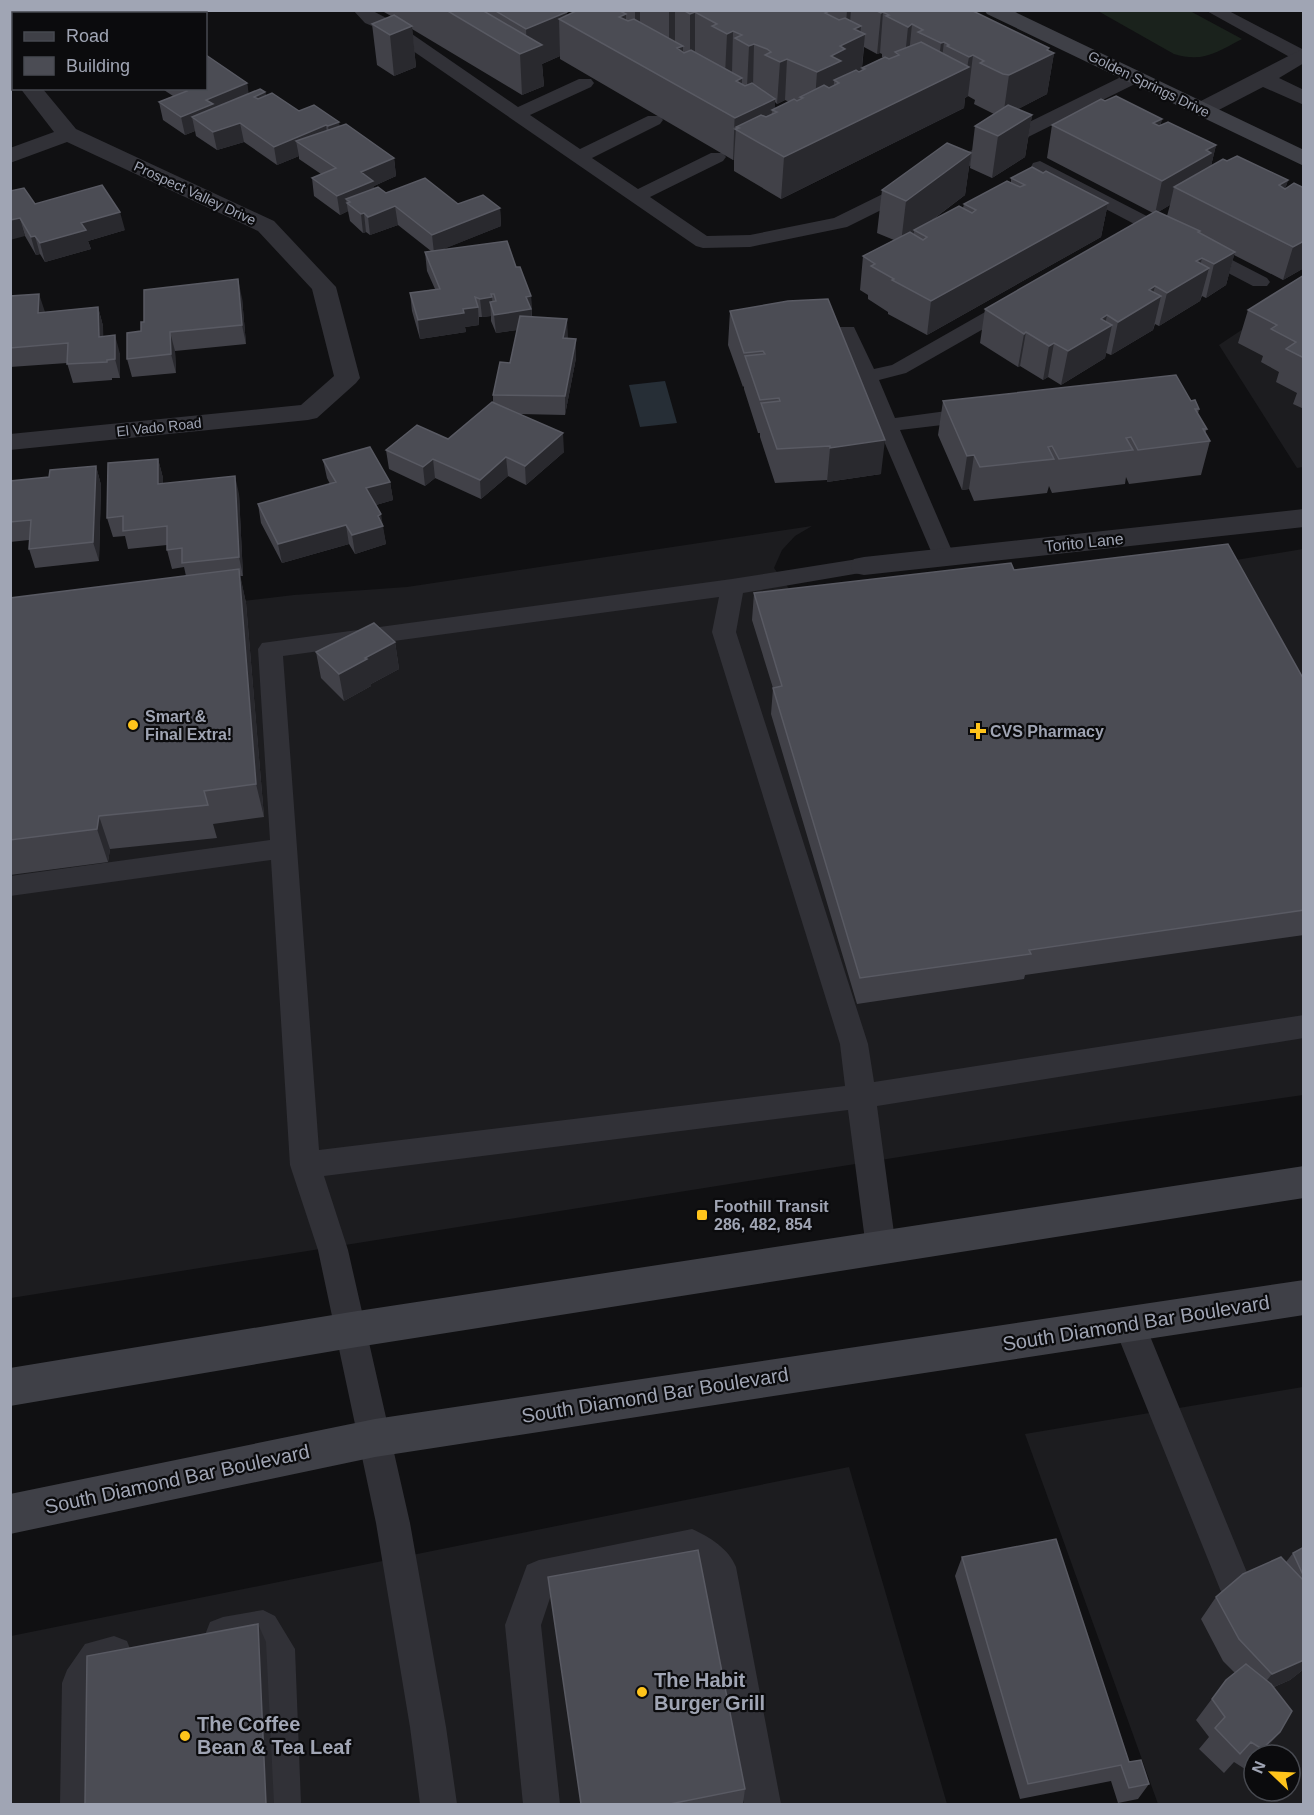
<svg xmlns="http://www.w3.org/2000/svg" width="1314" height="1815" viewBox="0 0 1314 1815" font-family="Arial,sans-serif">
<rect width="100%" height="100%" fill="#101012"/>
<path fill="#1c1c1f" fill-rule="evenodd" d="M1303,289V467L1297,468L1219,345Z
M812,526L795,536L782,550L774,568L790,590L1236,560L1303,549V1095L1120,1122L11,1298V628L294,595L407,587Z
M1303,1387V1804H1158L1025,1434ZM1254,1755H1290V1791H1254Z
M849,1467L947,1804H11V1636Z"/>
<path fill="#1a221c" d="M1098,11H1190L1242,39C1217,52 1203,63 1174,54Z"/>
<path fill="#262e36" d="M665,381L677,423L640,427L629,385Z"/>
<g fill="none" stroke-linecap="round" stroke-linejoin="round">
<path fill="#313137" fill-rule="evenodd" d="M353,10H371L396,23L518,107L579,79H591L594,83L591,87L530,115L580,149L648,116H660L663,120L660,124L592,158L638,189L711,153H723L726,157L723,161L650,197L707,236L750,235L834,218L1129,73H1141L1144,77L1141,81L847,227L750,247L703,248L696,246L384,31L365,23Z
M1205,10H1227L1304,50V61L1295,60Z
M1040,161L1267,278L1270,282L1267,286H1253L1033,171L1031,167L1033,163Z
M1015,297L1022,299L1025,303L1022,307L906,373L879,380L895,418L976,407L984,409L987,414L984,419L976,421L900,430L955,558L952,563L944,566L936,563L837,331L840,327H854L874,369L892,365L1008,299Z
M864,558L872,561L876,566L872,571L743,593L736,632L868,1044L874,1082L1304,1015V1038L877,1106L896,1248L892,1258L881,1262L870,1258L866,1248L848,1110L324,1176L348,1250L410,1523L446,1727L457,1804H420L410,1727L376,1523L318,1250L290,1165L271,860L10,896V876L270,840L258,649L262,643L732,579ZM719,597L712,632L840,1044L845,1086L319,1150L283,656Z
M1129,1309L1140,1314L1145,1324L1255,1592L1250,1604L1238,1609L1226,1604L1113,1324L1118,1314Z
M692,1529C710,1537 729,1549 736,1567L781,1804H744L703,1577L687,1564L552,1592L541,1625L560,1804H523L505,1625L527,1565L539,1560Z
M263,1610L275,1616L295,1649L301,1804H264L259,1654L255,1647L223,1653L210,1648L205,1635L210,1622L223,1617Z
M114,1636L127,1641L132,1654L127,1667L108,1673L98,1688L97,1804H60L62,1683L67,1670L85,1644Z"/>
<path fill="#313137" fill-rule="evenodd" d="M1304,48V63L1279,78L1304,90V105L1263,87L1211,114L1203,116L1195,114L1192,109L1195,104Z
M10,59L14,60V75L10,74Z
M20,88H42L76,129L274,221L336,287L360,378L356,383L317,418L308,420L10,450V434L301,405L334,376L312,289L258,231L67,142L10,163V148L54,132Z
M1304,509V527L864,575L854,573L850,566L854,559L864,557Z"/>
<path fill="#3f4047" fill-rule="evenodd" d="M984,10H1011L1304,150V166L987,14Z
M1304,1166V1198L351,1348L10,1406V1368L351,1312Z
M1304,1280V1315L375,1457L10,1534V1494L375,1419Z"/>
</g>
<path fill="#414148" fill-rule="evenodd" d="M383,10H565L567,15L578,10H971L1054,53L1047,94L1018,109L1032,115L1025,157L992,178L970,168L975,126L994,114L974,104L975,100L968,96L965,98L964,108L781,199L734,171V159L733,160L560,59V56L542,64L544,86L522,95L412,29L416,67L394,76L377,65L372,24L391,16L384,12ZM864,47L877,54L880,53L882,54V57H884L862,68ZM785,100L789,102L775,108V102L777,104Z
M207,56L247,83L248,94L265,92L266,96L299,111L340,126L394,158L396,176L374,186V188L386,193L458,204L500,208L501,226L443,249L516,267L531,296L532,317L568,339H576V358L565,415L520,414L564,452L526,485L508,476L481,499L435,478L425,486L389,469L386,450L448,439L493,403V395L510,363L517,330L496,333L491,321V316L482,317H479V325L465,327L466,332L420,339L412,311L410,293L435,289L427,271L425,252L431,251L398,225L370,235L366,232L363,233L350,221L348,211L340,215L314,196L312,178L321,174L299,159V156L277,165L244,142L217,150L196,136L195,131L185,135L163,120L159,102L173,96L161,88H206Z
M1105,101L1162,119L1160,126L1216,145L1211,166L1227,161L1288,180L1285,189L1304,268L1283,280L1234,255L1226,285L1206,298L1202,296L1200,301L1159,326L1155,324L1153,330L1111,355L1106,353L1105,358L1061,385L1048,377L1043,380L1020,366L1018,367L980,343L985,309L1153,213L1047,158L1052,125ZM1170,205L1167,216L1158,212Z
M971,153L965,195L931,221L963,208L964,204L1011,182V178L1043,173L1108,203L1101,237L927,335L888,314V312L868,299V295L860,290L863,256L894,240L877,233L882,190Z
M10,191L35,204L125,230L88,241L91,249L45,262L40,254L36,255L25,236Z
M1304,275V409L1293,404L1297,393L1276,382L1279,372L1261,362L1263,356L1238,343L1248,310Z
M10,296L45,312L98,307L103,326V336L120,354V378H112V380L73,383L67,363L10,367Z
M242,298L246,344L175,351L176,373L132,377L127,359L141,331Z
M730,311L881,474L827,482V480L775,483L760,437V433H758L744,389V386L743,387L728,345Z
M943,401H1191L1199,409L1198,414L1207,429L1205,433L1210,441L1201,475L1129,484L1126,477L1125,484L1052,493L1049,486L1047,493L974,501L969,489L962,490L938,435Z
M158,459L163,478V484L239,494L243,576H240L246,603L264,817L213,824L217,838L110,849L108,862L10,875V598L186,576L184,567L172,569L167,550V545L128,549L125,536L113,537L107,518Z
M323,460L390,482L393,500L376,505L382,524L386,544L355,554L349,544L282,563L261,523L258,504L330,484L327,478Z
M96,466L101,485L99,561L35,568L29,549V540L10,542V481L49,477Z
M1014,570L1304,680V935L1025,975L1024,979L857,1004L771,714L773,688L752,620L754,593Z
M395,642L399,669L371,684V686L344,701L321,678L316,652Z
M1304,1547V1669L1290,1680L1274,1687L1280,1732L1260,1755H1254V1760L1245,1769L1234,1762L1224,1773L1199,1749L1209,1737L1196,1720L1226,1680L1235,1673L1223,1661L1201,1619L1216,1597L1286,1562L1293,1553Z
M962,1557L1129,1762L1149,1784L1138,1799L1118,1803L1111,1781L1020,1799L955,1576Z
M745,1789L743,1804H581Z"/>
<path fill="#29292e" d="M131,10H150V14H119Z
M635,10H640V22L635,25Z
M669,10H675V41L669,44Z
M847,10H851L849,36L845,38Z
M567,12V23L559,19L560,56L542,64L544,86L522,95L520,54L527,51L526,29Z
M695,12V53L690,55V14Z
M883,12L880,53L877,54L881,13Z
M626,14V55L619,17Z
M912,24L908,65L904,67L908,27Z
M412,26L416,67L394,76L390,35Z
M861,26L860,36L865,34L861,76L839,83L834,80L833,105L814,114L817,72L854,29Z
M733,31L732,72L725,75L727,34Z
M944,42L939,82L967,68L969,57L973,55L968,96L965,98L964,108L781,199L784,157L936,83L941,43Z
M754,44L753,85L747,87L749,46Z
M683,46V87L677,48Z
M1049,48L1048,56L1054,53L1047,94L1003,117L1009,75Z
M787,59L785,100L777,104L780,62Z
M742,78L741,115L775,99V111L772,110L770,142L736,127L734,159L733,160L736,81Z
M247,83L250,101L192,117L195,131L185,135L181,117L206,100Z
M265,92L268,110L254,97Z
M1032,115L1025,157L992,178L998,136Z
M1162,119L1155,151L1153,123Z
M339,122L342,140L331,145L328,126Z
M240,123L244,142L217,150L213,132Z
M326,125L328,143L296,141L299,156L277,165L274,147Z
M1216,145L1208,178L1174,187L1170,205L1155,214L1162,181L1206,150Z
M971,153L965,195L917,231L914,230V234L901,243L906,201Z
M394,158L396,176L374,186L376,199L350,202L346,199L348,211L340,215L337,196L361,172Z
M1288,180L1278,213L1279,185Z
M1108,203L1101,237L927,335L931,301Z
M395,206L398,225L370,235L368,217Z
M500,208L501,226L434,253L432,235Z
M120,212L125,230L88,241L91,249L45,262L40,243L81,223Z
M364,213L366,232L363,233L361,214Z
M20,218L25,236L10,240V220Z
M35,236L40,254L36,255L31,237Z
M1304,241V268L1283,280L1293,247Z
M1235,252L1226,285L1206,298L1214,264Z
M1202,258L1198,274L1209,268L1200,301L1159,326L1167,293L1196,261Z
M238,279L242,298L246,344L242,325Z
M1155,286L1151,302L1161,296L1153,330L1111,355L1118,322L1149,290Z
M39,294L45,312L38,313Z
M531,296L532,328L496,333L494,315L526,297Z
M492,297L493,310L490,302L491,316L482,317L480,299Z
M98,307L103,326L104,356L99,337Z
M478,307L479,325L465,327L466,332L420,339L418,320L463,309Z
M1107,315L1104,330L1112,325L1105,358L1061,385L1068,351L1101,319Z
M567,319L568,337L564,357L563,338Z
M170,332L175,351L176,373L171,354Z
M1026,332L1020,366L1018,367L1024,334Z
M115,335L120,354V378L115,359Z
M576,339V358L565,415V396Z
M1054,343L1048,377L1043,380L1049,346Z
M563,433L564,452L526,485L525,466Z
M885,440L881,474L827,482L830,448Z
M974,455L969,489L962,490L967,456Z
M506,457L508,476L481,499L480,480Z
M158,459L163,478V503L158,484Z
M433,459L435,478L425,486L423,467Z
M96,466L101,485L99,561L93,542Z
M235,476L239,494L243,576L239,557Z
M390,482L393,500L369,507L366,488Z
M381,514L386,544L355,554L352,535L378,516Z
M346,525L349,544L282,563L278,544Z
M239,569L246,603L264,817L256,784Z
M395,642L399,669L371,684V686L344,701L339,674L365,658Z
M99,816L110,849L108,862L97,829Z
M258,1624L266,1642L274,1804H266Z
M1304,1660V1669L1290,1680L1255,1695L1272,1674Z
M1280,1732L1263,1752L1260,1755H1257Z"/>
<path fill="#4b4c54" stroke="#595a63" stroke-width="1.5" d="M53,10H131L119,14H55Z
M157,10H163L167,14H149Z
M446,10H482L542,45L520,54Z
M494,10H565L567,12L526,29Z
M578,10H618L626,14L619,17L628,21L634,19L683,46L677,48L684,53L691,50L742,78L736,81L745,86L752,83L775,99L735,118L559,19Z
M683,10H831L825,13L839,20L845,18L861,26L854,29L865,34L840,46L845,49L831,56L841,61L817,72L787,59L780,62L765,55L771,52L767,49L754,44L749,46L735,38L742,35L733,31L727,34L712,26L717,24L695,12L690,14Z
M875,10H971L1049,48L1047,50L1054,53L1009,75L1003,74L980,63L984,61L973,55L969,57L947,46L949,45L944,42L941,43L918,32L923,30L912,24L908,27L886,16L889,15L883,12L881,13Z
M394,15L412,26L390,35L372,24Z
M921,42L969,67L784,157L735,129L739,128L736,127L761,115L766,117L777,112L772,110L794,99L797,101L803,98L800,97L824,85L829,88L839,83L834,80L856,70L859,72L865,69L862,68L885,57L889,59L899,55L895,52Z
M206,55L247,83L206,100L213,104L181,117L159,102L187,91L184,88H206Z
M260,89L265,92L254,97L258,99L272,93L299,111L314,105L339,122L328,126L326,125L274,147L240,123L213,132L192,117Z
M1116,96L1162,119L1153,123L1159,126L1168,122L1216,145L1206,150L1211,153L1162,181L1052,125L1101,99L1105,101Z
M1008,105L1032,115L998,136L975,126Z
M346,124L394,158L361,172L373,181L337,196L312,178L336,168L296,141Z
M947,143L971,153L906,201L882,190Z
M1237,156L1288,180L1279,185L1285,189L1294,183L1304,188V241L1293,247L1174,187L1223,159L1227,161Z
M1032,167L1043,173L1046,171L1108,203L931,301L892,280L894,279L871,266L875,264L863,256L910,232L923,240L927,237L914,230L959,206L972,213L976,210L964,204L1007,181L1020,187L1025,185L1011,178Z
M425,178L458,204L483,195L500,208L432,235L395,206L368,217L364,213L361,214L347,203L350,202L346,199L378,187L386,193Z
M102,185L120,212L81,223L86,230L40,243L35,236L31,237L20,218L10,220V191L24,188L35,204Z
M1156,211L1200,231L1198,232L1235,252L1214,264L1202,258L1196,261L1209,268L1167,293L1155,286L1149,290L1161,296L1118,322L1107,315L1101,319L1112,325L1068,351L1054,343L1049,346L1026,332L1024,334L985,309Z
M507,241L516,267H520L531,296L526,297L531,309L494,315L490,302L496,301L494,294H491L492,297L480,299L475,297L478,307L463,309L464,313L418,320L410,293L440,289L425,252Z
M1304,275V358L1286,349L1296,342L1271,329L1277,325L1248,310Z
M238,279L242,325L170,332L171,354L127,359V333L141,331V322H144V290Z
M39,294L38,313L98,307L99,337L115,335V359L107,360V362L67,364L68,343L10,348V296Z
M828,299L885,440L830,448V446L777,449L761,403L780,401L779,398L760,400L745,356L765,354L763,351L744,353L730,311L788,301Z
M520,316L567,319L563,338L576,339L565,396L493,395L500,362L510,363Z
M1176,375L1191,401L1195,400L1199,409H1195L1207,429H1203L1210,441L1138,450L1131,437L1126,438L1133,450L1059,459L1052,446L1048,447L1054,459L980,467L974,455L967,456L943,401Z
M492,402L563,433L525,466L506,457L480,480L433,459L423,467L386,450L417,425L448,439Z
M370,447L390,482L366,488L381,514L378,516L383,526L352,535L346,525L278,544L258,504L336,482L323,460Z
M158,459V484L235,476L239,557L182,563V548L167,550V526L123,531V516L107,518L108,463Z
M96,466L93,542L29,549L31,520L10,522V481L49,477L50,470Z
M1228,544L1304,680V910L1029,950L1031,954L860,978L773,688L782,686L754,593L1011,563L1014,570Z
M239,569L256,784L204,791L208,805L99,816L97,829L10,840V598Z
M374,623L395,642L365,658L367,659L339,674L316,652Z
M1056,1539L1129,1762L1141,1760L1149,1784L1129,1788L1121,1765L1028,1784L962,1557Z
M1304,1547V1577L1293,1553Z
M698,1550L745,1789L670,1804H581L548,1577Z
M1281,1557L1304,1581V1660L1272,1674L1239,1639L1216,1597L1243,1574Z
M258,1624L266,1804H85L87,1656Z
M1246,1664L1271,1684L1292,1711L1280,1732L1262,1749L1251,1742L1240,1754L1215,1728L1225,1717L1212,1699L1226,1680Z"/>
<g fill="#ffc41b" stroke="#0b0b0d" stroke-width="2">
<circle cx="133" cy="725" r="6"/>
<path d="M975 722h6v6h6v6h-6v6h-6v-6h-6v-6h6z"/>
<rect x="696" y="1209" width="12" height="12" rx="3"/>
<circle cx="642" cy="1692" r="6"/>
<circle cx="185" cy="1736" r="6"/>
</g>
<g text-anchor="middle" stroke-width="4.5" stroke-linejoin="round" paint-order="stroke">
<g font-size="14" fill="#a0a5b4" stroke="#0b0b0d">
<text transform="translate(1149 84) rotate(26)" y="5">Golden Springs Drive</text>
<text transform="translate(195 193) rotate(25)" y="5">Prospect Valley Drive</text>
<text transform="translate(159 427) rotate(-6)" y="5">El Vado Road</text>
</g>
<g font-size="16" fill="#a0a5b4" stroke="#0b0b0d">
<text transform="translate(1084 542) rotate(-6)" y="6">Torito Lane</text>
</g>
<g font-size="16" font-weight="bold" fill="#a0a5b4" stroke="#0b0b0d" text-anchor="start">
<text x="145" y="722">Smart &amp;<tspan x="145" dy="18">Final Extra!</tspan></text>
<text x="990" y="737">CVS Pharmacy</text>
<text x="714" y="1212">Foothill Transit<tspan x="714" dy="18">286, 482, 854</tspan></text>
</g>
<g font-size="20" fill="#a0a5b4" stroke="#0b0b0d">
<text transform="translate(1136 1323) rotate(-9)" y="7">South Diamond Bar Boulevard</text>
<text transform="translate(655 1395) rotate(-9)" y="7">South Diamond Bar Boulevard</text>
<text transform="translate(177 1479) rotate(-12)" y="7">South Diamond Bar Boulevard</text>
</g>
<g font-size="20" font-weight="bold" fill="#a0a5b4" stroke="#0b0b0d" text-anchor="start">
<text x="654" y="1687">The Habit<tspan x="654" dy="23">Burger Grill</tspan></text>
<text x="197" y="1731">The Coffee<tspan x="197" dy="23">Bean &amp; Tea Leaf</tspan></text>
</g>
</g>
<rect width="1314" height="1815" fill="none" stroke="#a0a5b4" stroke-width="24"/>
<rect x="12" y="12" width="195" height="78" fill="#0b0b0d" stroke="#474950" stroke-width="1.5"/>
<rect x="24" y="32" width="30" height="9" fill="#3f4047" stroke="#474950" stroke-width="1.5"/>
<text x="66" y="42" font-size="18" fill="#a0a5b4">Road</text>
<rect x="24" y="57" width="30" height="18" fill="#4b4c54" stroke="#474950" stroke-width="1.5"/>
<text x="66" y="72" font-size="18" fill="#a0a5b4">Building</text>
<g transform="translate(1272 1773) rotate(293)"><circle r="28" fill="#0b0b0d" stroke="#474950" stroke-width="1.5"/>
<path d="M0-4.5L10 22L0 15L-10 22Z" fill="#ffc41b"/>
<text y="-9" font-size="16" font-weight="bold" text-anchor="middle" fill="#a0a5b4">N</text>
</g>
</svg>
